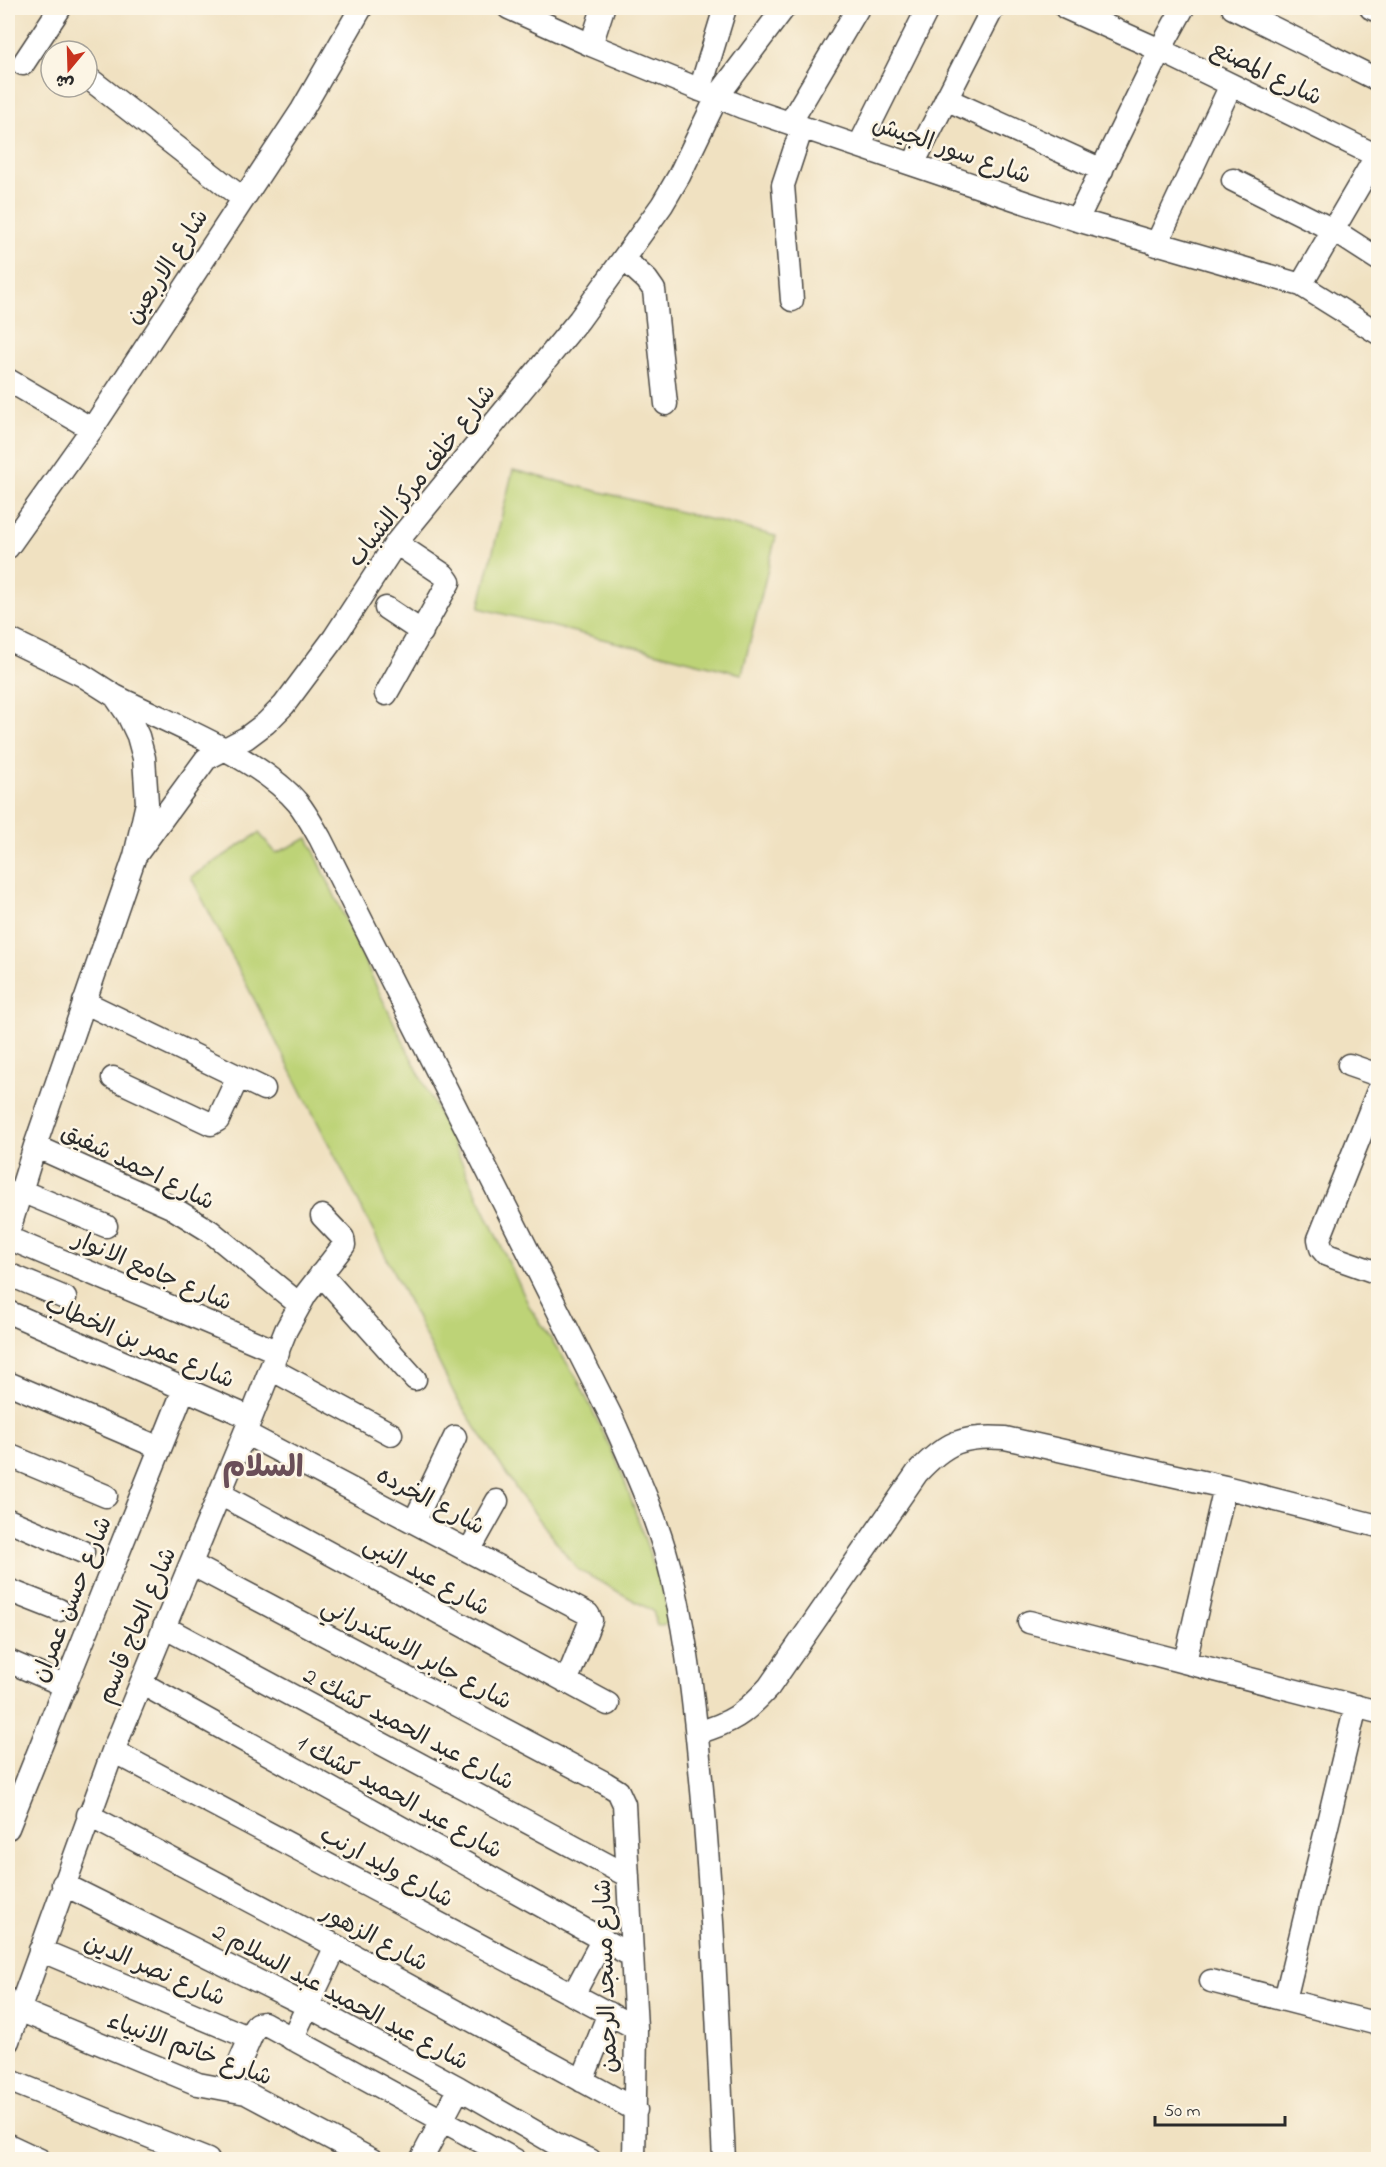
<svg xmlns="http://www.w3.org/2000/svg" width="1386" height="2167" viewBox="0 0 1386 2167" font-family="'Indie Flower','Playpen Sans Arabic',sans-serif">
<rect width="100%" height="100%" fill="#fcf5e5"/>
<filter id="ink" filterUnits="userSpaceOnUse"><feTurbulence type="fractalNoise" baseFrequency=".0167" numOctaves="2"/><feDisplacementMap in="SourceGraphic" scale="12" xChannelSelector="R" yChannelSelector="G"/><feConvolveMatrix kernelMatrix="1 2 1 2 8 2 1 2 1" color-interpolation-filters="sRGB"/></filter>
<filter id="wash" filterUnits="userSpaceOnUse"><feTurbulence type="fractalNoise" baseFrequency=".008" numOctaves="4" result="noise"/><feDisplacementMap in="SourceGraphic" scale="24" xChannelSelector="R" yChannelSelector="G"/><feGaussianBlur stdDeviation="1.35" result="paint"/><feColorMatrix in="noise" values="0 0 0 0 0 0 0 0 0 0 0 0 0 0 0 0 0 1.4 0 .05"/><feComposite in="paint" operator="in"/></filter>
<g filter="url(#wash)">
<rect width="100%" height="100%" fill="#f0e1c1"/>
<path fill="#bdd377" stroke="#747f51" stroke-width="1.5" d="M513,470L776,536L742,674L479,608Z
M259,833L276,853L308,838L379,992L452,1141L530,1308L577,1378L620,1468L663,1592L670,1624L657,1625L653,1611L577,1569L519,1493L457,1399L352,1189L191,877Z"/>
</g>
<g filter="url(#ink)">
<g fill="none" stroke-linecap="round" stroke-linejoin="round">
<defs>
<path id="minor" d="M509,8L591,45L742,107L1077,220L1301,285L1378,333
M1066,8L1160,50L1377,156
M1233,8L1378,80
M1371,8L1378,11
M591,45L603,8
M23,64L60,8
M87,77L242,198
M700,90L725,8
M946,99L1102,170
M790,123L858,8
M859,146L928,8
M913,164L993,8
M1233,180L1333,230L1378,259
M1077,220L1160,50L1183,8
M1156,245L1231,85
M624,259L647,280L654,290L666,404
M1301,285L1378,153
M792,300L783,185L802,127
M8,380L92,429
M8,547L92,429L302,110L361,8
M386,608L422,632
M8,639L82,675L115,696L128,715L138,736L144,758L147,803L135,856L35,1146L8,1233
M386,694L449,582L444,575L396,543
M115,696C169,723 260,758 298,803C306,813 313,826 320,838L611,1416C635,1470 660,1524 673,1581C688,1646 695,1713 701,1779C713,1906 718,2033 724,2160
M135,856L206,759L246,738L266,723L284,705L334,638L396,543L579,320L662,205L679,176L717,97L784,8
M84,1002L264,1089
M1349,1065L1378,1075
M113,1078L211,1124L218,1120L238,1077
M1378,1091L1319,1239L1321,1248L1327,1255L1378,1273
M35,1146L171,1207L210,1231L300,1305
M21,1191L106,1226
M8,1238L278,1352
M8,1274L65,1298
M321,1274L415,1379
M8,1312L251,1418
M271,1369L391,1434
M8,1383L160,1448
M245,1433L588,1614L591,1620L589,1625L566,1682
M8,1455L106,1496
M220,1494L608,1704
M8,1520L83,1552
M414,1522L455,1437
M469,1551L497,1501
M191,1564L605,1783L618,1791L624,1804L636,2028L634,2160
M8,1590L59,1610
M1029,1622L1378,1712
M164,1627L628,1876
M8,1661L66,1686
M1185,1662L1225,1487
M141,1683L632,1956
M697,1733C733,1722 743,1715 769,1687L917,1473C946,1442 963,1435 1005,1438L1225,1487L1378,1526
M113,1751L636,2028
M88,1815L336,1946L636,2110
M8,1828L184,1389
M63,1884L308,2006L459,2088L556,2144L590,2160
M40,1950L250,2038
M1211,1981L1378,2024
M573,1995L603,1939
M1285,2000L1356,1706
M19,2010L198,2084L246,2093L372,2160
M292,2039L336,1946
M8,2041L113,1751L251,1418L286,1330L306,1294L344,1245L343,1238L322,1216
M8,2080L208,2160
M582,2081L609,2013
M228,2089L255,2027L257,2024L264,2023L515,2160
M8,2145L40,2160
M421,2160L459,2088"/>
</defs>
<use href="#minor" stroke="#494642" stroke-width="25"/>
<use href="#minor" stroke="#fff" stroke-width="22"/>
</g>
</g>
<g text-anchor="middle" stroke-width="5" stroke-linejoin="round" paint-order="stroke">
<g font-size="24" fill="#2b2b2b" stroke="#fcf5e5">
<text transform="translate(1267 72) rotate(26)" y="8">شارع المصنع</text>
<text transform="translate(952 149) rotate(19)" y="8">شارع سور الجيش</text>
<text transform="translate(166 266) rotate(-57)" y="8">شارع الاربعين</text>
<text transform="translate(421 475) rotate(-52)" y="8">شارع خلف مركز الشباب</text>
<text transform="translate(138 1166) rotate(26)" y="8">شارع احمد شفيق</text>
<text transform="translate(153 1270) rotate(23)" y="8">شارع جامع الانوار</text>
<text transform="translate(140 1341) rotate(23)" y="8">شارع عمر بن الخطاب</text>
<text transform="translate(431 1500) rotate(28)" y="8">شارع الخرده</text>
<text transform="translate(427 1575) rotate(29)" y="8">شارع عبد النبى</text>
<text transform="translate(71 1599) rotate(-68)" y="8">شارع حسن عمران</text>
<text transform="translate(136 1625) rotate(-67)" y="8">شارع الحاج قاسم</text>
<text transform="translate(417 1653) rotate(28)" y="8">شارع جابر الاسكندراني</text>
<text transform="translate(409 1728) rotate(28)" y="8">شارع عبد الحميد كشك 2</text>
<text transform="translate(400 1796) rotate(29)" y="8">شارع عبد الحميد كشك 1</text>
<text transform="translate(387 1866) rotate(28)" y="8">شارع وليد ارنب</text>
<text transform="translate(375 1937) rotate(28)" y="8">شارع الزهور</text>
<text transform="translate(155 1969) rotate(23)" y="8">شارع نصر الدين</text>
<text transform="translate(605 1976) rotate(-92)" y="8">شارع مسجد الرحمن</text>
<text transform="translate(341 1996) rotate(28)" y="8">شارع عبد الحميد عبد السلام 2</text>
<text transform="translate(190 2048) rotate(20)" y="8">شارع خاتم الانبياء</text>
</g>
<g font-size="30" font-weight="bold" fill="#6a4e58" stroke="#fcf5e5">
<text x="263" y="1476">السلام</text>
</g>
</g>
<rect width="1386" height="2167" fill="none" stroke="#fcf5e5" stroke-width="30"/>
<g transform="translate(69 69) rotate(199)"><circle r="28" fill="#fcf5e5" stroke="#a8a49b" stroke-width="1.5"/>
<path d="M0-4.5L10 22L0 15L-10 22Z" fill="#c8321e"/>
<text y="-9" font-size="16" font-weight="bold" text-anchor="middle" fill="#2b2b2b">ش</text>
</g>
<path d="M1155 2116v9h130v-9" fill="none" stroke="#2b2b2b" stroke-width="3"/>
<text x="1164" y="2116" font-size="18" fill="#2b2b2b" stroke="#fcf5e5" stroke-width="4.5" paint-order="stroke">50 m</text>
</svg>
